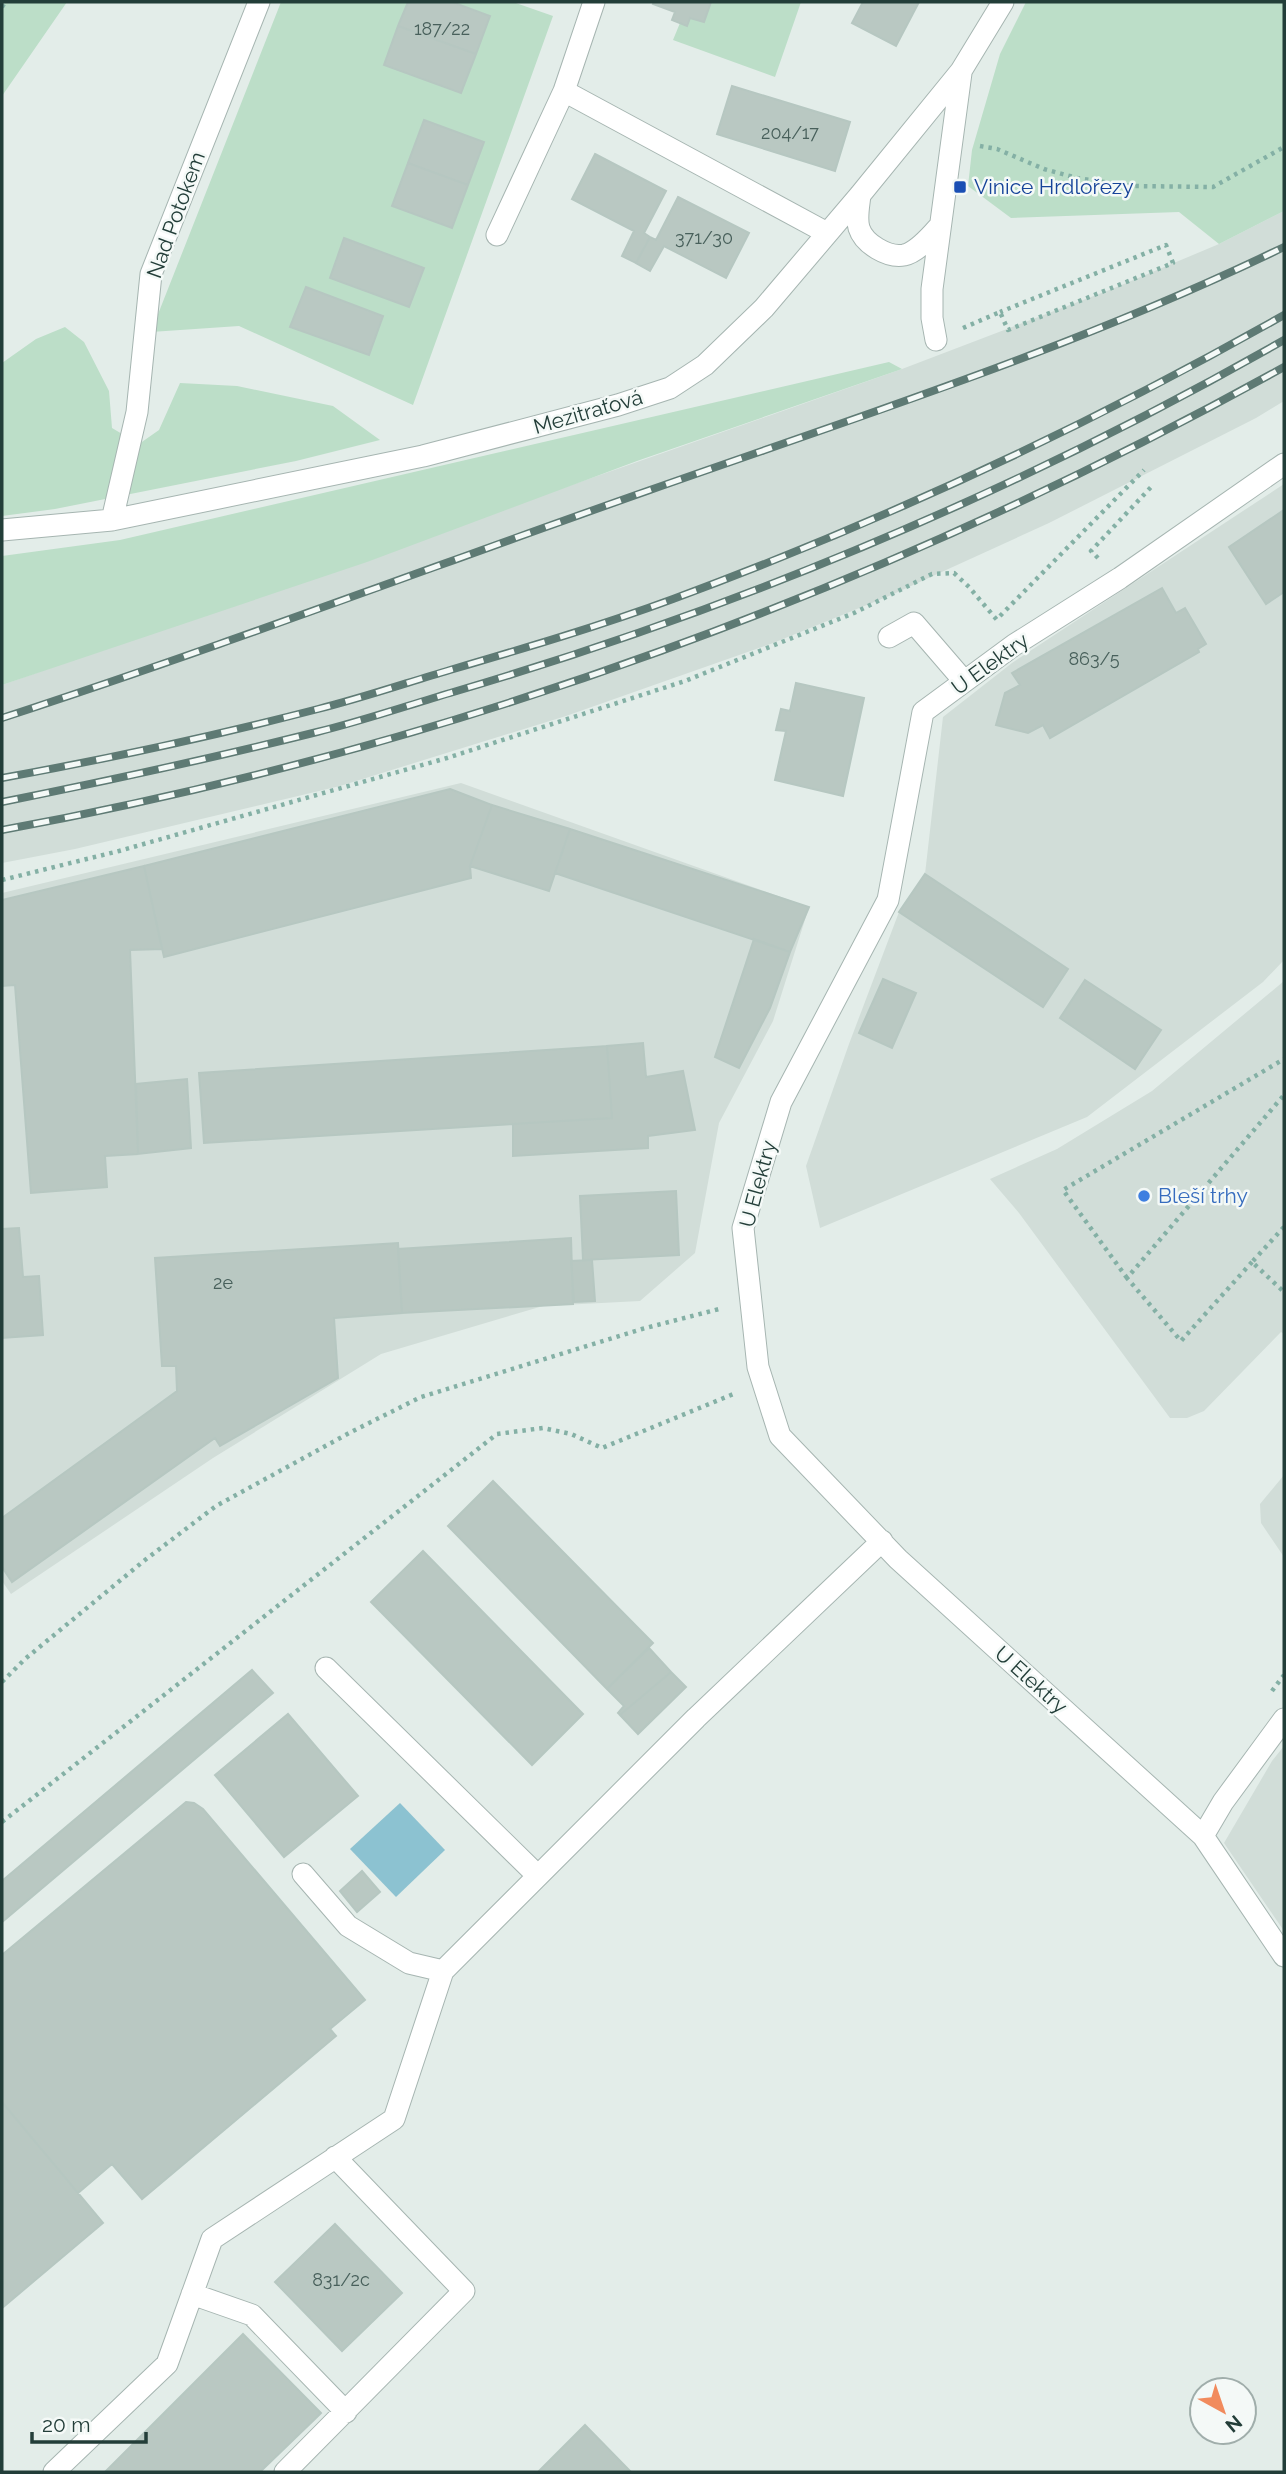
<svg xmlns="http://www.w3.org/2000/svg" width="1286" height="2474" viewBox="0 0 1286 2474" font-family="Raleway,sans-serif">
<rect width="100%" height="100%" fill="#e3ede9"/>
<path fill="#d1ddd8" d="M1284,211V401L1256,418L1049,523L889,596L773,643L566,716L340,786L75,849L2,863V685L902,369L1112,289L1219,244Z
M1284,484V960L1263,982L1087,1117L820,1228L806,1166L849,1044L899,912L925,874L943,717L1012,663Z
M461,783L809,907L773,1021L719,1123L695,1253L640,1301L543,1306L381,1354L213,1458L11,1594L2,1581V893Z
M1284,981V1334L1281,1332L1204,1411L1187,1418H1170L1019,1213L990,1179L1057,1149L1152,1091Z
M1284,1475V1557L1261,1523L1260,1504Z
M1284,1746V1931L1224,1843L1272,1761Z"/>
<path fill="#bcdec8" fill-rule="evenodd" d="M2,2H67L2,96Z
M281,2H408L384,65L461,93L490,16L452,2H513L553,16L413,405L239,326L151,332ZM425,120L483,142L451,228L393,206ZM345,238L423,268L409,307L330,278ZM306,288L383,316L369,354L291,327Z
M711,2H801L775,77L673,40L680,23L687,26L690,18L704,22Z
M1026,2H1284V211L1219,244L1179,212L1011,218L968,186L972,150L1000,54Z
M65,327L84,342L109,391L112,428L139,444L159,430L180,383L237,386L333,406L380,440L296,461L55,509L2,516V363L36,339Z
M889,362L902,369L637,461L367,562L2,685V556L120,540Z"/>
<path fill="#8cc2d1" d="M400,1803L445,1850L396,1897L350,1849Z"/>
<path fill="#b9c8c2" stroke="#b6c7c1" stroke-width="2" d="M408,2H452L490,16L476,54L398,26Z
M654,2H711L704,22L690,18L687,26L672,20L675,12L653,4Z
M863,2H919L896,46L852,23Z
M398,26L476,54L461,93L384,65Z
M732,86L850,122L835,171L717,134Z
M424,120L484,142L468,185L408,163Z
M595,154L666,191L644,233L650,237L636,263L622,256L634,231L572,199Z
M408,163L468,185L452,228L392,206Z
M678,197L749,233L726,278L664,246L650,271L636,263L650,237L656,240Z
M344,238L424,268L409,307L330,278Z
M306,287L383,316L369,355L290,327Z
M1284,510V592L1266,604L1229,547Z
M1162,588L1176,613L1185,608L1206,644L1198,649L1199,652L1050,738L1043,725L1028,733L996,725L1005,693L1020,685L1012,673Z
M796,683L864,698L843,796L775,780L786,731L776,730L781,709L790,711Z
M450,789L492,805L470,866L471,878L164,957L144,866Z
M492,805L570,829L549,891L470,866Z
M570,829L809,907L790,952L555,873Z
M144,866L162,949L130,950L138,1154L105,1156L107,1187L31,1193L15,985L2,986V900Z
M925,874L1068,969L1043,1007L899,912Z
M754,939L790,952L770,1008L739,1068L715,1057Z
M883,979L916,993L892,1048L859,1033Z
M1085,980L1161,1030L1135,1069L1060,1018Z
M643,1043L646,1077L683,1071L695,1130L648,1136V1148L513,1156V1124L612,1118L607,1046Z
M607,1046L612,1118L204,1143L199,1073Z
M187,1079L191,1148L138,1154L136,1084Z
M676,1191L679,1255L583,1260L580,1196Z
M19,1228L23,1277L39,1276L43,1335L2,1338V1229Z
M571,1238L573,1304L402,1313L398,1249Z
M398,1243L402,1313L334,1318L338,1378L220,1446L215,1438L12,1582L2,1567V1518L177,1391L176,1366H162L155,1258Z
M592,1260L595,1301L574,1302L571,1261Z
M493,1481L653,1643L607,1689L448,1526Z
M423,1551L583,1714L532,1765L371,1602Z
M649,1648L671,1672L620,1715L618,1713L624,1706L607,1689Z
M252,1670L273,1693L2,1922V1881Z
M671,1672L686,1687L638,1734L620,1715Z
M288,1714L358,1796L284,1857L215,1775Z
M186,1802L194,1803L203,1809L365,2000L330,2029L336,2036L142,2199L112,2164L78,2193L2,2102V1955Z
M362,1871L380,1892L357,1912L340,1891Z
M2,2102L103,2223L2,2308Z
M335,2224L402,2293L342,2351L275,2282Z
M243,2334L321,2413L319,2415L260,2472H105Z
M585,2425L631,2472H538Z"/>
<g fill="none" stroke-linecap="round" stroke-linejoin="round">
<defs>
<path id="minor" d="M594,2L564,91L827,233
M860,195C859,205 856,218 859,228C864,244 888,258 904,255C918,252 930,236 939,227
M497,235L564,91
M936,340L932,318V289L961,73
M1284,464L1120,578L1014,645L923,712L888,900L781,1102L743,1228L758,1367L780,1436L898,1559L1203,1836L1284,1956
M112,520L137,412L151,274L259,2
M2,530L112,520L423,456L618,405L670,388L705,365L764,308L860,195L961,71L1003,2
M889,637L914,623L964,681
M326,1668L538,1876
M1203,1836L1223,1802L1284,1719
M303,1874L348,1926L409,1963L443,1971
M192,2294L252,2315L346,2412
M54,2472L167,2364L212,2239L394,2119L443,1971L696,1718L882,1541
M285,2472L464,2291L335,2157"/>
</defs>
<use href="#minor" stroke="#a6b5b1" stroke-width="23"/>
<path stroke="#84b0a5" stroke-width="4.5" stroke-dasharray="3.5 5" stroke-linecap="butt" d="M2,7L5,2
M980,146L997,149L1044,169L1077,178L1131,186L1213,187L1284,147
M963,328L1000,312L1008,330L1173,263L1166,245L1000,312
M1098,558L1091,551L1153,485
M1000,616L1144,470
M2,880L119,851L447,758L685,681L854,613L932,574L954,573L969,587L997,620
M1284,1227L1252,1262L1284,1292
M1252,1262L1181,1341L1127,1278L1284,1095
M1127,1278L1063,1190L1284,1059
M2,1682L25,1659L145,1560L216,1506L351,1432L421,1397L642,1329L723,1308
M1272,1691L1284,1675
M2,1822L497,1434L543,1428L571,1434L602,1448L736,1393"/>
<use href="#minor" stroke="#fff" stroke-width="21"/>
<defs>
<path id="rail" d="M2,718C220,647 434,566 650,490C863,415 1080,346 1284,247
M2,778C107,759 214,736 318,709C362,698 406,683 450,670C525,648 600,626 673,599C884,521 1088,426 1284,315
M2,802C107,781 213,758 317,732C362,721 406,706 450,693C740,608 1021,490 1284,340
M2,830C452,747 884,589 1284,367"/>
</defs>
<use href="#rail" stroke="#5e7a74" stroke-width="8"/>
<use href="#rail" stroke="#f4f9f7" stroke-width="5" stroke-dasharray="16" stroke-linecap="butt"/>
</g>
<rect fill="#1a4fb4" stroke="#f4f9f7" stroke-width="2.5" x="953" y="180" width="14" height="14" rx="3.5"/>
<circle fill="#3f7fe0" stroke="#f4f9f7" stroke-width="2.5" cx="1144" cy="1196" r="7"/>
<g text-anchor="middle" stroke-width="5" stroke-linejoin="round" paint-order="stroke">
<g font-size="18" fill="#48605b">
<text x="442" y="35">187/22</text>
<text x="790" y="139">204/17</text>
<text x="704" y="244">371/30</text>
<text x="1094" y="665">863/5</text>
<text x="223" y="1289">2e</text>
<text x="341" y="2286">831/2c</text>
</g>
<g font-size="21" fill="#164399" stroke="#f4f9f7" text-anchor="start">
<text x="974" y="194">Vinice Hrdlořezy</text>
</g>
<g font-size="21" fill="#233e39" stroke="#f4f9f7">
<text transform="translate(176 215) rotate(-70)" y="7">Nad Potokem</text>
<text transform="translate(588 412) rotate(-16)" y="7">Mezitraťová</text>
<text transform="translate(990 664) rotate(-36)" y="7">U Elektry</text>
<text transform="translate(758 1184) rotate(-75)" y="7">U Elektry</text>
<text transform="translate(1031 1680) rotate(42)" y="7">U Elektry</text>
</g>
<g font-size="21" fill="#366cbe" stroke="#f4f9f7" text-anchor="start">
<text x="1158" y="1203">Bleší trhy</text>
</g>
</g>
<rect width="1286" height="2474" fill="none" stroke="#233e39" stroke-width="7"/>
<g transform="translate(1223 2411) rotate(140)"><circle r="33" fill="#f4f9f7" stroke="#a0aeab" stroke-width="2"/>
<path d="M0-5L12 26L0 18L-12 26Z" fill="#f18b5d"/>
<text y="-10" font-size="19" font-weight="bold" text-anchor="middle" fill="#233e39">N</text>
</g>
<path d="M32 2432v10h114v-10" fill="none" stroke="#233e39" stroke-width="3.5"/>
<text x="42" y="2432" font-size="21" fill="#233e39" stroke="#f4f9f7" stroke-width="5" paint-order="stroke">20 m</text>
</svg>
